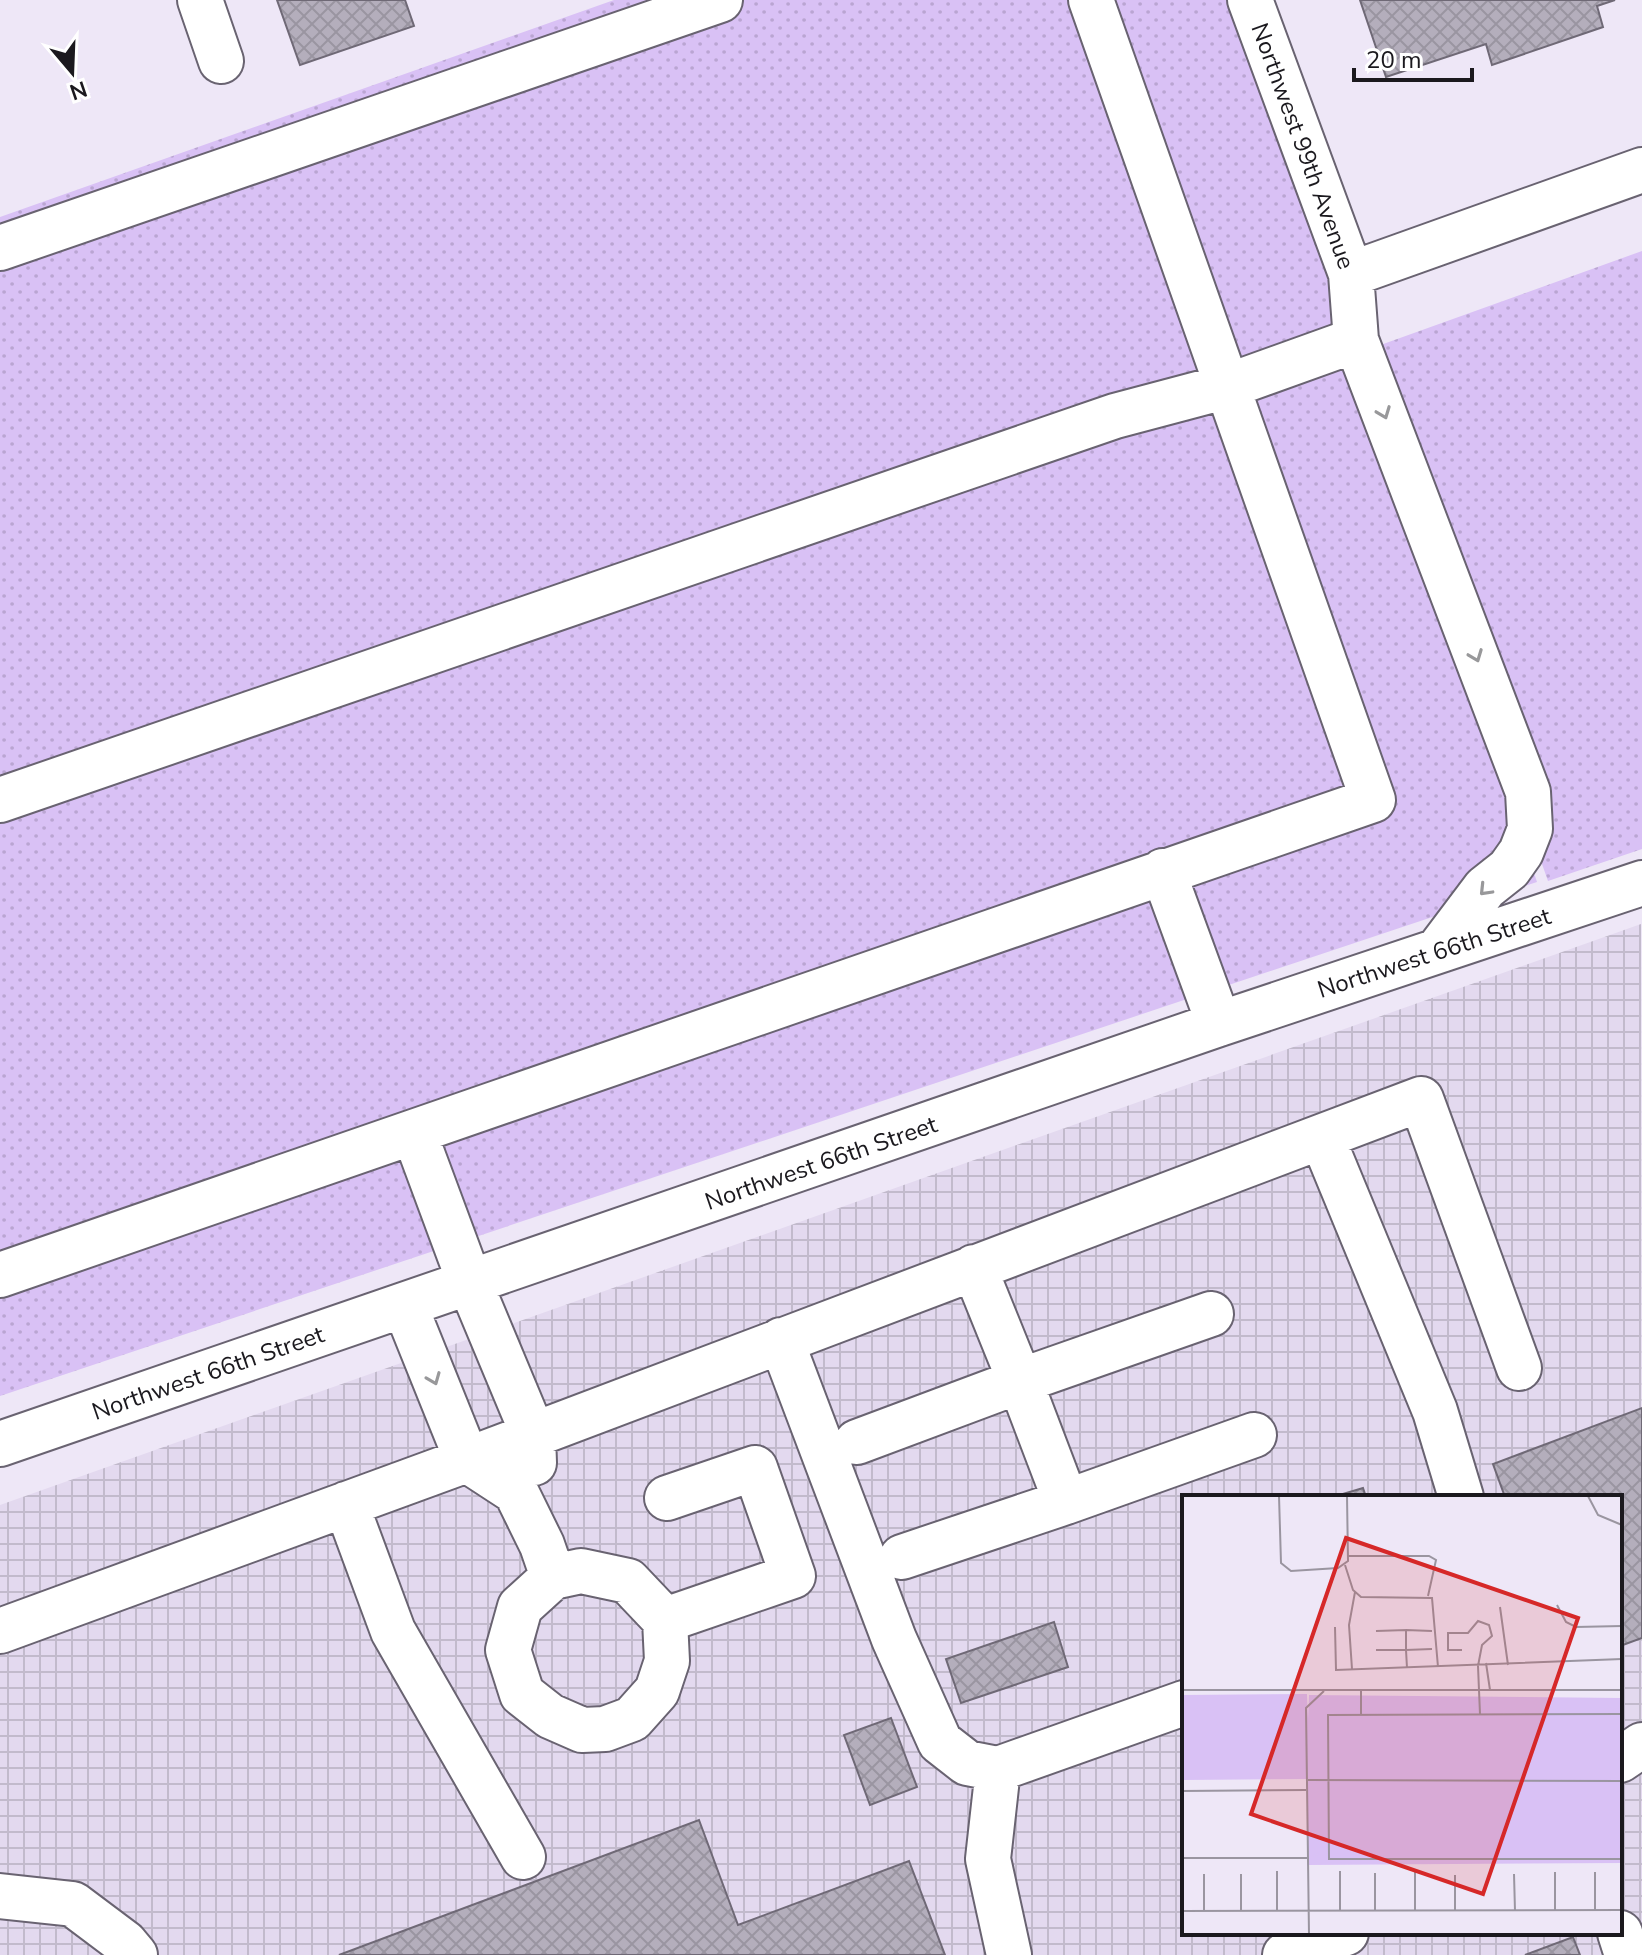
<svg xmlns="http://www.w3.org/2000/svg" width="1642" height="1955" viewBox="0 0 1642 1955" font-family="'Nunito Sans',sans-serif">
<defs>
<pattern id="industrial-grid" width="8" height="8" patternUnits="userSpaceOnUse" patternTransform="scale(2)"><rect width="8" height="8" fill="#e3d9ef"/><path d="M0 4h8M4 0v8" fill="none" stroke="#c2bacc"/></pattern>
<pattern id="grass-dots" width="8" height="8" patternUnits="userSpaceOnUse" patternTransform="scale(2)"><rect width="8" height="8" fill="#d9c1f5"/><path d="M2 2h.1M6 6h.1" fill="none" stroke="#baa5d2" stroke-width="1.8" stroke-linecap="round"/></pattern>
<pattern id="building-cross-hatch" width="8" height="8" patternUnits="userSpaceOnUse" patternTransform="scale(2)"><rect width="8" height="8" fill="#b4aebc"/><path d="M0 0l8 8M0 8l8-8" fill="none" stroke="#9a95a1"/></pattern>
</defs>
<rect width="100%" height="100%" fill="#eee7f7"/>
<path fill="url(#industrial-grid)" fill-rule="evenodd" d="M1641,924L1642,1955H0V1505ZM1184,1497H1620V1933H1184Z"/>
<path fill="url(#grass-dots)" d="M614,0H1244L1361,352L1642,251V849L1548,881L1381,408L1537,882L0,1396V217Z"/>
<path fill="url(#building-cross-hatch)" stroke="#6f6976" stroke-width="2" d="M277,0H405L414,26L300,65Z
M1360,0H1615L1597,6L1603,27L1492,65L1486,44L1386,77Z
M1642,1408V1638L1620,1646V1497H1505L1493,1464Z
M1363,1488L1366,1497H1344L1343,1494Z
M1054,1622L1068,1667L961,1703L946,1659Z
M891,1718L917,1787L870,1805L844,1735Z
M699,1820L738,1925L909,1861L945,1955H339Z
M1573,1937L1580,1955H1525Z"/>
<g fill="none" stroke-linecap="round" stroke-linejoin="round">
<defs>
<path id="minor" d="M200,0L221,61
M1250,0L1351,274L1356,340L1528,792L1530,829L1521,852L1509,869L1485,888L1439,949
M0,248L720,0
M1351,274L1642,170
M0,800L1115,416L1228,386L1356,340
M1163,871L1219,1024
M414,1132L470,1283L533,1434L534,1463
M1322,1137L1435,1411L1461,1497
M974,1267L1020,1381L1211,1314
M0,1275L1373,800L1091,0
M405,1306L467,1460L516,1492L542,1545L553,1577L520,1607L508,1650L522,1694L550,1716L582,1730L605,1729L632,1719L657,1691L667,1661L665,1620L793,1576L755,1468L667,1498
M781,1340L894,1639L940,1742L967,1763L998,1769L1184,1703
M857,1442L1020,1381L1066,1502L1254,1435
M0,1444L1219,1024L1642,883
M346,1504L393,1631L523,1857
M902,1557L1066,1502
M553,1577L581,1571L628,1581L665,1620
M0,1631L467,1460L1421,1099L1519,1368
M1620,1760L1642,1745
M998,1769L988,1859L1009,1955
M0,1896L73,1904L125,1943L135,1955
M1620,1933L1627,1955
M1285,1955L1346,1933"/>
</defs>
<use href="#minor" stroke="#696371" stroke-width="48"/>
<use href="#minor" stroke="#fff" stroke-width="44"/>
</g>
<defs><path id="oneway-chevron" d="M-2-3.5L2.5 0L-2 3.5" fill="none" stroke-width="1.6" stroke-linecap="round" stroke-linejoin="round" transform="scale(2)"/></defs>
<g stroke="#98989a">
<use href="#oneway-chevron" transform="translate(1384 413) rotate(69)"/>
<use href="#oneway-chevron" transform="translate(1476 656) rotate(69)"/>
<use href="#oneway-chevron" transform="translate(1485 890) rotate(134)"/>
<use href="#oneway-chevron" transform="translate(434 1379) rotate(68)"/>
</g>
<g text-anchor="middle" stroke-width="7" stroke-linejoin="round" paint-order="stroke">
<g font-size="24" fill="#1b191e" stroke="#fff">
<text transform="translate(1303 146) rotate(70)" y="8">Northwest 99th Avenue</text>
<text transform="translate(1434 953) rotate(-18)" y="8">Northwest 66th Street</text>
<text transform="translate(821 1163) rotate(-19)" y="8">Northwest 66th Street</text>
<text transform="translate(208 1373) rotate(-19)" y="8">Northwest 66th Street</text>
</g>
</g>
<g transform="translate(1182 1495)">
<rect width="440" height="440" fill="#eee7f7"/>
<path d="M125,199L126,224L127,200L440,203V368L125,370L126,284L0,285V200Z" fill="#d9c1f5"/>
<path fill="none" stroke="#9a95a0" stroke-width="2" d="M97,1L99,68L109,76L156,73L166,66L165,1M406,1L416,20L440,30M166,61H247L254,65L246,101M163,70L171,95L179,102L250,103L256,172M375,110L384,127L394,132L440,131M318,112L326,170M153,132L154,175L440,164M224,135L250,136M194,136L224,135V155L250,154M194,155H224L225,173M280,155H266V138H286L296,126L307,130L310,141L300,150L296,171L298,219M304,168L308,195M170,174L167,130L173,97M0,195H440M179,195V220M440,219L146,220L147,364H440M126,285L440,286M0,296L124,295M0,363H125M95,376V416M158,376V415M233,377V415M373,377V416M413,377V415M22,379V416M332,379L333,416M273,380V415M193,415V378M0,416L440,415M59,416V379M127,439L124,213L142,196"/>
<path fill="#d62828" fill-opacity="0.15" stroke="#d62828" stroke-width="4" d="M164,43L396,123L301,399L69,319Z"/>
<rect width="440" height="440" fill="none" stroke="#1b191e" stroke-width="4"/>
</g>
<g transform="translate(72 72) rotate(161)" stroke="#ffffff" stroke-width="6" paint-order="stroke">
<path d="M0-6L14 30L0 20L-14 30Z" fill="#1b191e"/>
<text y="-12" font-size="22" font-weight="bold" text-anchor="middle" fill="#1b191e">N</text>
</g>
<path d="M1354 68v12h118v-12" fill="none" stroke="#1b191e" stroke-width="4"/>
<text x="1366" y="68" font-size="24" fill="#1b191e" stroke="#ffffff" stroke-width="6" paint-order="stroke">20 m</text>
</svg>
